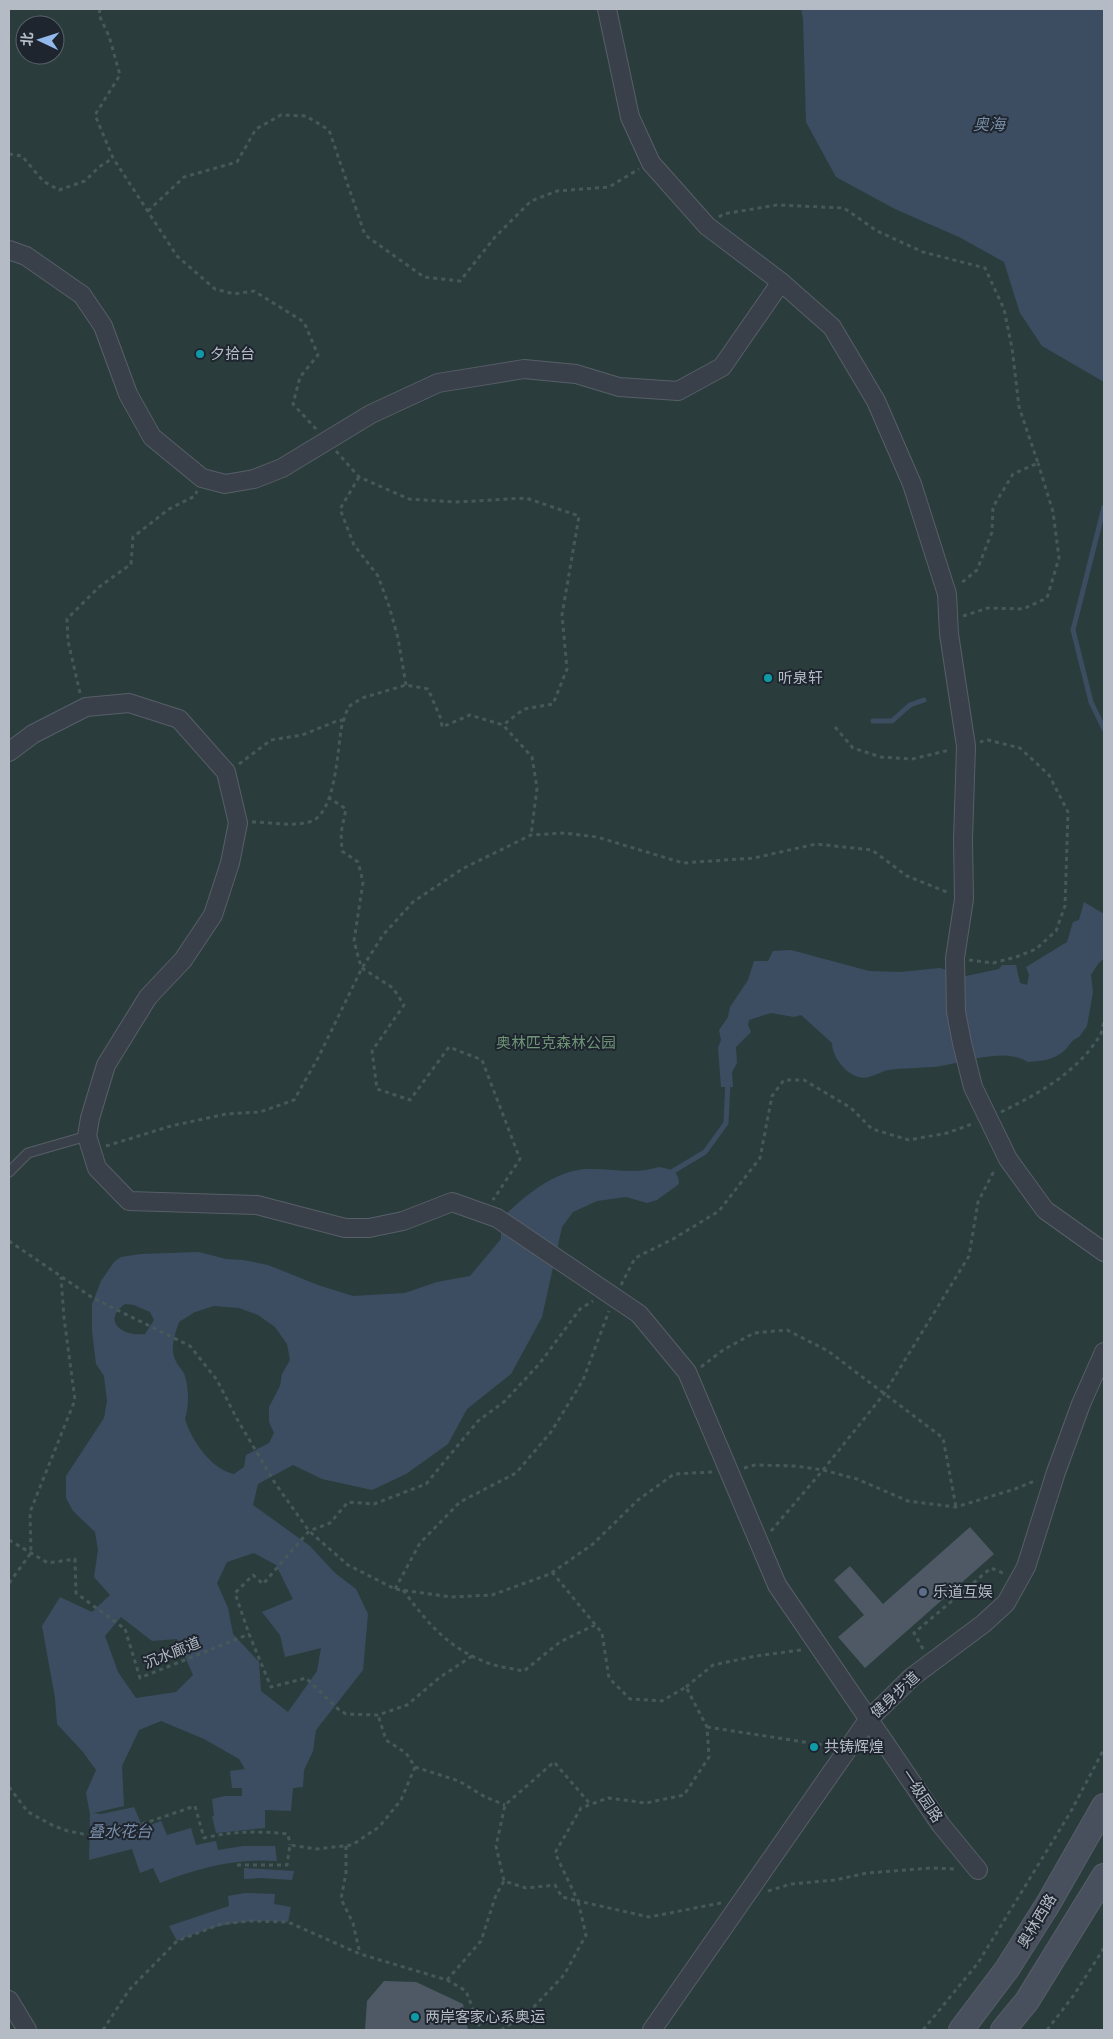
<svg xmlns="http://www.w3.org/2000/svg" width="1113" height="2039" viewBox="0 0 1113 2039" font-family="'Source Sans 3','Noto Sans SC',sans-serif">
<rect width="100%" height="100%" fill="#252f39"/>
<path fill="#2a3d3c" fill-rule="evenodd" d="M9,9H1104V2030H9ZM25,25H55V55H25Z"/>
<path fill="#3d4d61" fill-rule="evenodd" d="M801,9H1104V382L1042,346L1020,313L1004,262L959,237L895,209L836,177L806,122L803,19Z
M1084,902L1104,914V958L1098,964L1091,975L1093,992L1087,1026L1079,1037C1071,1040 1071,1044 1065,1050C1054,1060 1042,1061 1028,1062C1003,1046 961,1064 934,1067C919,1068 903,1068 888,1070C879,1072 868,1080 859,1077C845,1074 832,1056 832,1043L801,1015L794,1017L771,1013L749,1020L748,1025L751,1032L736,1047L737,1063L732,1072L733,1087H721L718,1048L721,1040L719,1030L728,1017L730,1007L748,980L754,961H768L773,951L791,950L869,971L900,972L940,968L966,976L999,969L1002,965H1016L1020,983L1027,985L1029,975L1026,967L1067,942L1073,922L1079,920Z
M659,1167C671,1169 679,1171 679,1184L657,1200L647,1203L626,1197L597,1201L573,1212L562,1227L542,1317L511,1374L467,1409L448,1444L406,1474L372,1490L322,1479L293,1465L258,1484L253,1505L310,1546L335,1573L356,1589L368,1614L363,1670L316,1730L313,1751L304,1770L303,1787L293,1788L291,1811L265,1810V1828L216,1833L212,1816H214L212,1799L225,1796H242V1788H232L230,1771L245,1769L239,1759L204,1739L161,1721L139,1730L122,1766L124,1806L93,1813L102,1814L134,1807L143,1828L161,1821L167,1835L191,1828L196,1845L216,1841L218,1850L243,1846H275L277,1861C236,1858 198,1868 160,1883L153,1868L140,1873L132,1849L89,1860L90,1814L86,1793L96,1770L83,1752L57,1724L55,1698L42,1626L60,1597L92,1612L110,1595L94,1577L98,1550L95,1532L73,1511L66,1498V1476L104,1418L107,1401L104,1376L96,1364L92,1331V1304L101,1281L114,1262L121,1257L141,1254L199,1252L226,1259L243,1260L268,1265L318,1285L353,1296L405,1293L437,1282L470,1276L501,1239V1232L494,1225C520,1201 550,1171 587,1169C612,1168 635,1175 659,1167ZM125,1304L134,1305L150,1312L154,1320L145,1334C123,1337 101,1321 125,1304ZM214,1306L239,1308L258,1315L275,1327L287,1344L290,1360L282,1374L280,1386L269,1407V1422L274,1433L269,1443L246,1455L244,1467L234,1474C212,1470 191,1440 185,1419C189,1406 189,1390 185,1376C182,1368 174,1363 173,1352C172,1342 176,1331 179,1322L195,1312ZM254,1553L276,1565L293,1599L262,1612L280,1635L285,1657L321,1648L317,1671L288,1712L261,1691L259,1662L233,1634L228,1608L217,1583L227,1562ZM121,1617L152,1641L177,1639L193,1675L176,1692L136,1698L118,1672L105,1636Z
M244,1868L294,1871L292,1880L261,1878L244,1879Z
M245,1893L275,1894L274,1904L291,1907L288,1922C244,1919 218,1923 177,1941L169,1926L229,1906L228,1896Z"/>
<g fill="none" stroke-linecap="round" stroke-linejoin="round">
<path stroke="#3d4d61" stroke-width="5" d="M1104,507L1073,630L1091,702L1104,729
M873,721H892L910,705L924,700
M670,1173L705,1152L726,1123L728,1081"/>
</g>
<path fill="#4e5965" d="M970,1527L994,1554L865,1668L838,1637L864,1615L834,1580L850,1566L883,1604Z
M384,1981L416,1982L463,2004L468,2030H365L367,2001Z"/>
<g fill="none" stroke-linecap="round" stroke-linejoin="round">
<defs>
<path id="lane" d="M9,1172L28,1153L87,1136"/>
<path id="street" d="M607,9L630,117L651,163L707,226L781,282L832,327L876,401L912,484L947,594L949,634L966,746L963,840L964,899L955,958L956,1012L962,1043L973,1087L1008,1159L1045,1210L1104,1252
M9,250L26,256L82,295L103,326L128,394L152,437L202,478L225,484L254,479L282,468L371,414L438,383L524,369L576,374L619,387L678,391L722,367L781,282
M9,752L33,734L86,707L129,703L179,719L226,772L238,823L230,863L213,915L183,960L148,997L106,1065L90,1118L87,1136L97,1168L129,1201L257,1205L345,1228H369L403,1221L452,1202L497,1218L639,1314L687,1372L777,1585L941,1825L978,1870
M9,2000L27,2030
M652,2030L868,1720L912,1677L983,1624L1006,1603L1026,1567L1056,1472L1081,1404L1104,1352"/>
<path id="secondary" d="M961,2030L1007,1969L1048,1904L1104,1806
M1003,2030L1027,2001L1104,1876"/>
</defs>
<use href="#lane" stroke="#575e68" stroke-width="11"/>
<use href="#street" stroke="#575e68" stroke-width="20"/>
<use href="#secondary" stroke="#575e68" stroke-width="26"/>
<path stroke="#47585a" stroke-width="3" stroke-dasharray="4 4" stroke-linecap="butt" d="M100,9L99,15L109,36L120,75L95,115L113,158L177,256L215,289L234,294L254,291L304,322L318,355L300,377L293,404L317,430
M9,154L22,156L43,181L59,190L85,181L99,167L113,158
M148,211L184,177L237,162L256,129L281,115L306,116L329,130L365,235L424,277L460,281L495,237L531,201L557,191L609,187L639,169
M719,217L723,214L777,205L844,208L877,231L923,252L985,268L1004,309L1012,348L1019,407L1038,463L1013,474L993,507L992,532L977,570L960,584
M336,451L359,477L409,499L457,502L526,498L579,516L562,615L567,669L553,704L524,709L503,725
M359,477L340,509L354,545L378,576L389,606L398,638L406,685
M963,616L988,608L1023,609L1047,598L1059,558L1053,512L1038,463
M80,693L68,641L67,619L99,587L131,564L133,537L169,509L195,496L197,491
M835,727L853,748L881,757L912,759L950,750
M239,764L271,740L302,735L337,721L344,720
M328,797L346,809L341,833L342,851L358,862L363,882L354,941L359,960L362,968L393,988L404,1005L372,1051L377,1089L410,1100L449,1047L482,1060L520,1159L493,1200
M252,822C272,822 290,827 309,822C337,815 337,747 342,725C344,719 346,713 348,707L362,698L406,685L428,689L441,719L442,727L470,715L503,725L532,757L537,788L531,835
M969,960L993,963L1016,957L1036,949L1056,931L1065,906L1068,812L1049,775L1020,748L988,740L980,742
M1001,1112C1038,1094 1076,1073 1099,1037C1103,1032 1103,1025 1104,1019
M106,1146L171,1126L226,1114L260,1112L294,1100L318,1058L362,968L383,935L413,902L462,869L531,835L565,833L597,837L683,863L754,858L816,844L872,850L907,876L949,893
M9,1241L93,1298L190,1346L217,1380L237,1419L275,1483L309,1531L348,1565L395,1589L451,1597L492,1595L550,1574L593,1544L638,1500L674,1474L713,1472
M621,1285L635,1258L673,1239L719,1211L760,1158L772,1096L784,1080H804L851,1108L872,1129L909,1140L947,1133L975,1123
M701,1367L723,1350L754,1333L787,1330L828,1351L943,1438L956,1507
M744,1468L755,1465L796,1466L823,1470L857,1479L908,1501L956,1507L1015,1489L1037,1480
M771,1531L823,1470L884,1394L969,1256L978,1202L995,1169
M552,1572L602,1633L609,1678L630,1699L662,1701L686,1687L707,1727L709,1757L684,1795L646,1803L608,1798L581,1808L555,1853L578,1901L649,1917L721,1903
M9,1583L31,1553L30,1512L75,1400L64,1318L61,1277
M395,1589L420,1543L460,1502L516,1473L551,1432L583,1380L609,1311
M403,1590C426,1621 446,1646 483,1661C496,1667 511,1668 524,1671L560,1642L595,1625
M125,1629L140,1678L249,1634
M923,1649L914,1633L991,1568L1005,1574
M472,1656L439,1678L407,1705L378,1715L346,1714L338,1709L306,1678L271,1687L249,1634L235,1593L253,1575L263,1584L309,1531L330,1523L348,1502L374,1504L426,1484L478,1421L505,1401L540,1363L580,1309L593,1301
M686,1687L713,1665L756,1656L801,1650
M707,1727L830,1746
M415,1767L459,1781L485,1797L505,1805
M9,1787L28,1812L54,1826L68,1831L88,1835L113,1834L195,1806L204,1838C232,1831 259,1831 288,1834L290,1845
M346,1846V1873L341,1899L353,1923L360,1954
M237,1865H287L290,1845L316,1849L352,1845L379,1827L401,1800L415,1767L406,1753L386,1740L378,1715
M768,1891L791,1884L835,1880L867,1873L931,1868L957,1869
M447,1980L481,1941L496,1895L504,1881
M103,2030L129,1990L177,1941L221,1924L250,1921L288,1922L360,1954L447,1980L466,1991L481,2030
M501,2030L527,2014L564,1975L586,1935L578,1901L562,1897L555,1885L526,1888L504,1881L496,1846L505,1805L554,1762L591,1805
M923,2030L978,1963L1070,1813L1104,1749
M1047,2030L1074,1995L1104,1948"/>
<use href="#lane" stroke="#39404a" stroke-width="9"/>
<use href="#street" stroke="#39404a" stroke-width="18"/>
<use href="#secondary" stroke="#47505c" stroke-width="24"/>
<path stroke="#47585a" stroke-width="3" stroke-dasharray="4 4" stroke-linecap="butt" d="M9,1540L48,1563L75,1559L76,1593L125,1629"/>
</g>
<g fill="#0f9aa8" stroke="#1e252f" stroke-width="2">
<circle cx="200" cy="354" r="5"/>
<circle cx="768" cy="678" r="5"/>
<circle cx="814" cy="1747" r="5"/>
<circle cx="415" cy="2017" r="5"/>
</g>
<circle fill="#5c6f8a" stroke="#1e252f" stroke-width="2" cx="923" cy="1592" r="5"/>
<g text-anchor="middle" stroke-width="4" stroke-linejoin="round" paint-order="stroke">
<g font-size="15" fill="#b4bbc5" stroke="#1e252f" text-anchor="start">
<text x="210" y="359">夕拾台</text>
<text x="778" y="683">听泉轩</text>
<text x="933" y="1597">乐道互娱</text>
<text x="824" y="1752">共铸辉煌</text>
<text x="425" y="2022">两岸客家心系奥运</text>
</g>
<g font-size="15" fill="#6e9475" stroke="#1e252f">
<text x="556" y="1048">奥林匹克森林公园</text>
</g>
<g font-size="15" fill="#b4bbc5" stroke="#1e252f">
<text transform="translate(172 1653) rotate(-22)" y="5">沉水廊道</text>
<text transform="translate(895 1695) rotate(-43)" y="5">健身步道</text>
<text transform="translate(922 1796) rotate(56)" y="5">一级园路</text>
<text transform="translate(1037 1921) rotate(-59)" y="5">奥林西路</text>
</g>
<g font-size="16" font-style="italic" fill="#788da6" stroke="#1e252f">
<text x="989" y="130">奥海</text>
<text x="120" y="1837">叠水花台</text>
</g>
</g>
<rect width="1113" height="2039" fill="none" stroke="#b4bbc5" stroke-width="20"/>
<g transform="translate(40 40) rotate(274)"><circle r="24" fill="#1e252f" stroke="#5a616b"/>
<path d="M0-4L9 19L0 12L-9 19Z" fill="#92b8ec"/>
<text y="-8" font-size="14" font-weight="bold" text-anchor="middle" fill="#b4bbc5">北</text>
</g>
</svg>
